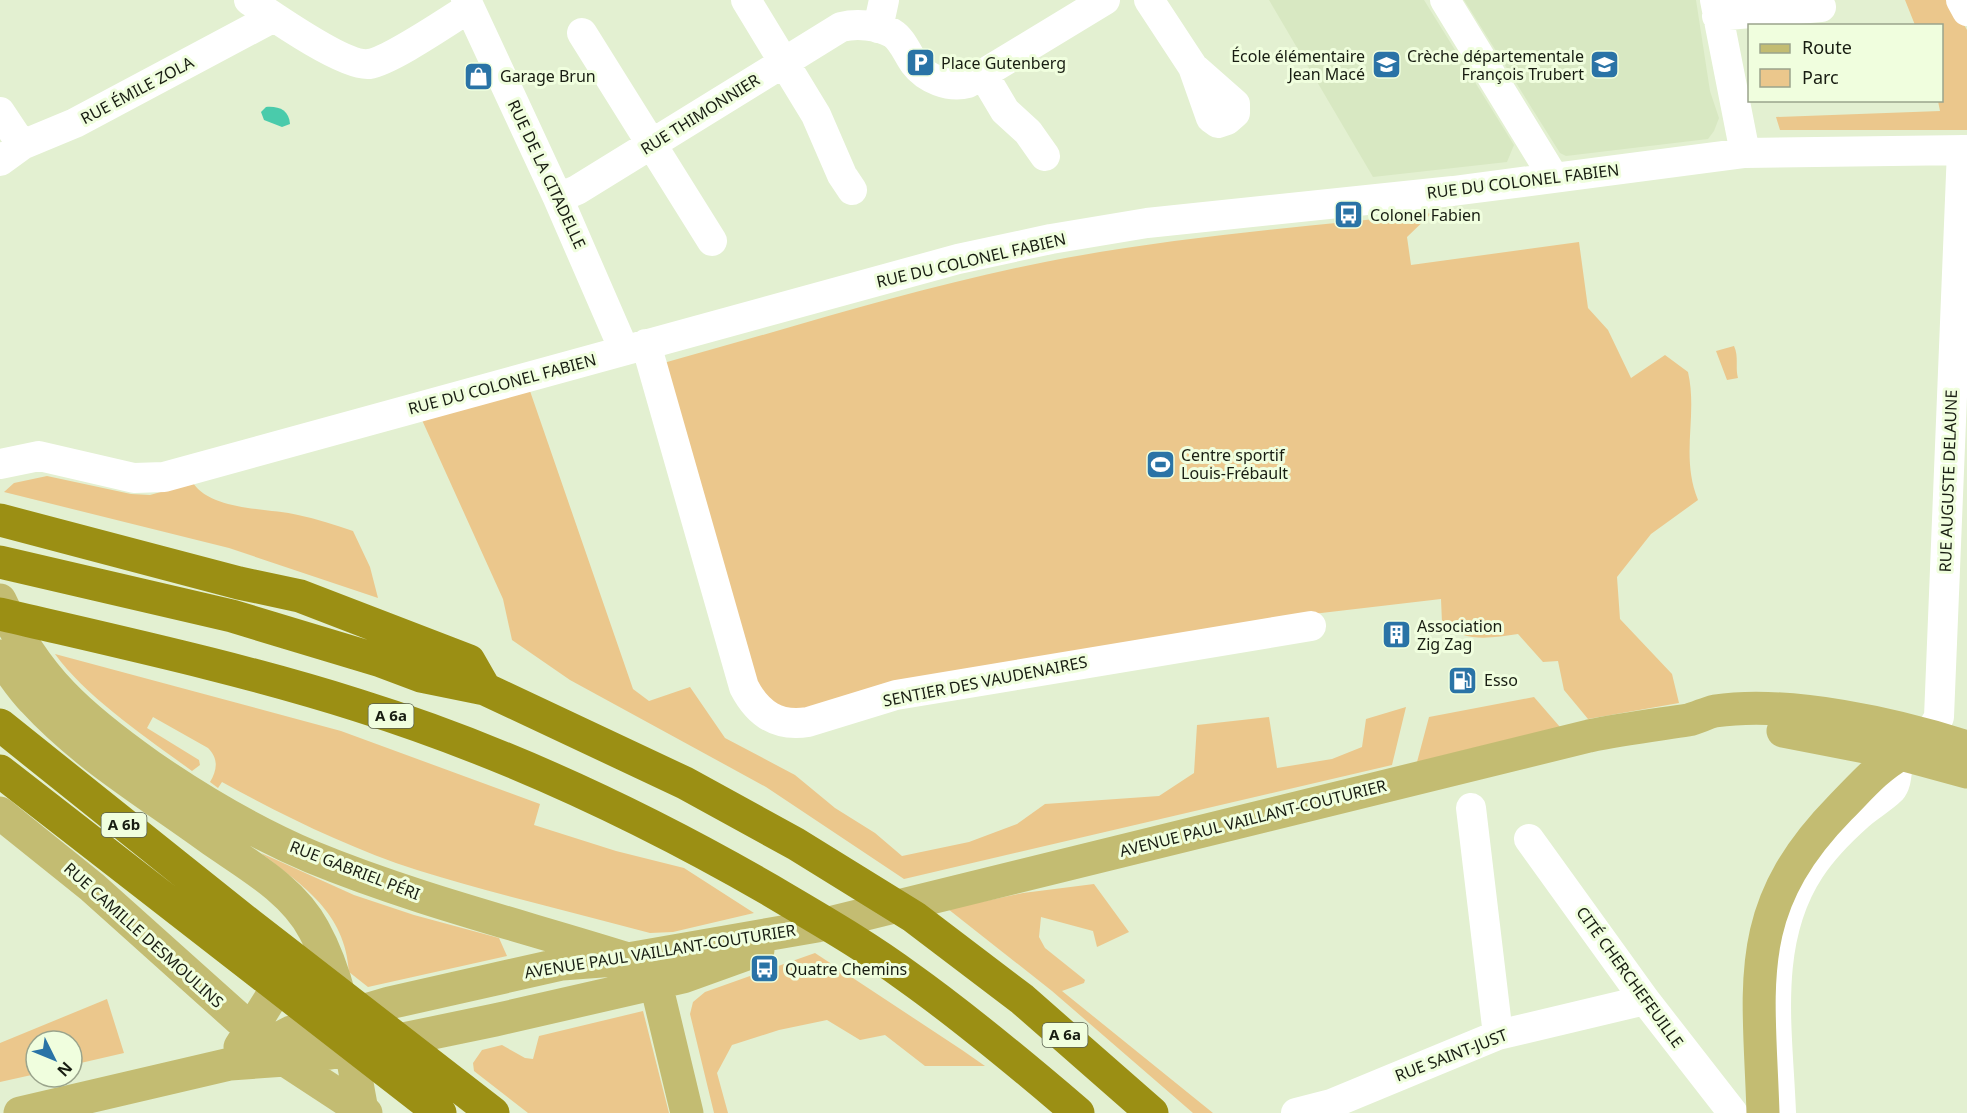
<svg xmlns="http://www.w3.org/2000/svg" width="1967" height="1113" viewBox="0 0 1967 1113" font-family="'Noto Sans',sans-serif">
<rect width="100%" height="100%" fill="#e3f0d1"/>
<path fill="#d8e8c2" d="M1269,0H1424L1514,145L1507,162L1373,177Z
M1464,0H1696L1710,91L1719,118L1714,131L1708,139L1566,156L1560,153Z"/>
<path fill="#ebc78c" d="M1905,0H1950L1967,30V130H1780L1776,117L1940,111L1938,101L1942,100V26L1915,25Z
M1432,213L1407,237L1411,265L1579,242L1588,308L1608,330L1631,378L1665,355L1688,372C1698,416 1680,456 1698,500L1651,534L1617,577L1620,619L1672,674L1679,703L1588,719L1564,690L1558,661L1543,662L1518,634C1491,638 1464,643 1442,623L1441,599L1269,619L786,712L757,689L660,364C788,329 915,288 1045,262C1172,237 1303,227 1432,213Z
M1734,346C1739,357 1735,367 1738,378L1727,380L1716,351Z
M530,391L633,689L649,701L690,687L725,738L795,775L835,808L875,833L902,856L969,842L1017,824L1045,804L1159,796L1194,773L1197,725L1269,717L1277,768L1332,759L1362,747L1366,719L1406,707L1392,765L904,879L766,787L570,680L512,640L503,599L422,420Z
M47,476L131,494L150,495L193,483C212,511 268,508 298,515C317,519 335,525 353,531L370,567L378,598L229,548L4,492L14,483Z
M55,654L341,731L540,804L534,825L616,851L684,868L754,913L673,932L650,933C573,912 494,894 417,870C349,848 284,816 222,782L218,788L210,782C217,770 219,759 208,748L153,717L147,728L199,760L200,765L192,771C148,739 86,697 55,654Z
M1534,697L1560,727L1417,762L1429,717Z
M261,853L354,895L414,915L499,938L507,956L368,987L349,972C345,912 304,887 261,853Z
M1094,884L1129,932L1097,947L1093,931L1041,917L1039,937L1045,948L1085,980L1084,983L1062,991L1213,1113H1193L1052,991L948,909L1023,893Z
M815,953L962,1050L985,1066H925L885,1035L860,1040L827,1020L779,1030L732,1045L717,1073L728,1113H714L690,1014L693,1002L705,992Z
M107,999L124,1053L72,1065V1041H36V1074L0,1082V1043Z
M643,1011L669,1113H528L474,1071L473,1063L482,1050L502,1045L525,1058L533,1059L539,1036Z"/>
<path fill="#4acbab" d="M266,107C279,106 289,110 290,124L282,127L264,120L261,112Z"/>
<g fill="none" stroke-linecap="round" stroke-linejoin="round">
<path stroke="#fff" stroke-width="30" d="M249,0C271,15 345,67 369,64C390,61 448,21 469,8
M466,0L558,198L624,350
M746,0L816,115L842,175L852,190
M1149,0L1193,67L1235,104V113L1227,120L1218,123L1211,118L1193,67
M1445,0L1554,178
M1715,0L1745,153
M1961,0L1967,11
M1717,16L1821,7
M878,28L884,0
M582,33L712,241
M983,74L1005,111L1028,132L1045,156
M0,112L22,145
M0,161L22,145L75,123L274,17
M558,198L577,190L841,27C857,23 877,25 892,33C902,39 907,53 914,63C926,79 949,88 968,83L1105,0
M646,344L744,687C758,714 778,727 808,722L896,695L1311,626
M0,464L39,456L134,478L164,477L958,259L1051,239L1147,223L1453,191L1745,153L1967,150
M1471,808L1498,1035
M1529,839L1645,1000L1733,1113
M1296,1113L1331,1104L1498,1035L1645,1000
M1781,1113C1778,1031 1762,942 1810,869C1823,849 1841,831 1859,815C1869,806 1882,799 1891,790C1899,781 1895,765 1901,755C1908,742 1930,738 1939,717L1962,150"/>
<path stroke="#c3bc72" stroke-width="33" d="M0,600C36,679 81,717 150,766C201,801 255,833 312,857C414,899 523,926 628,959L644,971L656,984L687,1113
M0,656C10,671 20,687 33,700C84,756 152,796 212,840C248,865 293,890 314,930C344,984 350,1050 362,1110
M1783,731L1901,754L1967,772
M0,813L92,887L285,1060L366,1113
M240,1047L292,964
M230,1064L291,1032L389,1003L562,964L628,959L817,926L1589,736C1622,729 1655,725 1688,720C1697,718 1706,713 1715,711C1789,700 1896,724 1967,747
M20,1113L230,1064L285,1060L350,1050L495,1020L683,977L758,950
M1763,1113C1759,984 1741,909 1840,808C1860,788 1876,768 1901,754"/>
<path stroke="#9b8f14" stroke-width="33" d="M0,520L239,583L300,596L469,661L485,689
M0,562L232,616L381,661L421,676L485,689L685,783L796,844L914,917L1022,999L1152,1113
M0,614C119,642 240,668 357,705C501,750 640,815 770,890C817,918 865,945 908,977C967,1019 1023,1066 1078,1113
M0,725L249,924L493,1113
M0,771L440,1113"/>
</g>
<defs>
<symbol id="parking-square" viewBox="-11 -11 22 22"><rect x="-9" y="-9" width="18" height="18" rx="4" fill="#2a73a6" stroke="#f0fede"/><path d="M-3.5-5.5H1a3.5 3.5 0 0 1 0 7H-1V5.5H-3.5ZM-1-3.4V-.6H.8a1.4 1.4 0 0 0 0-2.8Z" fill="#fff"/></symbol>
<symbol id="school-square" viewBox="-11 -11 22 22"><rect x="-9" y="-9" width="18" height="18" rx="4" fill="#2a73a6" stroke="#f0fede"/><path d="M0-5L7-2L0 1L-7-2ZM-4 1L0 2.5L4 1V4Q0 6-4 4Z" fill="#fff"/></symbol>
<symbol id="shop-square" viewBox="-11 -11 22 22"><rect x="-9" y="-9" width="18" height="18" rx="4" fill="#2a73a6" stroke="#f0fede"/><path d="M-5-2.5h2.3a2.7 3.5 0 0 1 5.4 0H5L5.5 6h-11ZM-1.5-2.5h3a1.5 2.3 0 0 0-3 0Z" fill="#fff"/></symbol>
<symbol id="bus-square" viewBox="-11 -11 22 22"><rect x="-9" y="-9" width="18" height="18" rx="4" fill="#2a73a6" stroke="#f0fede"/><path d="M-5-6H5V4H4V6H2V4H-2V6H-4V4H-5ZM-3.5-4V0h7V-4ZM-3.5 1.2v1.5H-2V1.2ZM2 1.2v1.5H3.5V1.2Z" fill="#fff"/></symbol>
<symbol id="stadium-square" viewBox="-11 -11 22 22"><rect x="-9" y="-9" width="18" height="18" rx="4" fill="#2a73a6" stroke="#f0fede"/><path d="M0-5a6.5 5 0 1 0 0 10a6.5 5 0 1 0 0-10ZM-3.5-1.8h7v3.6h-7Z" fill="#fff"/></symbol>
<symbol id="building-square" viewBox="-11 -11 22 22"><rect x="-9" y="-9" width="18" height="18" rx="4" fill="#2a73a6" stroke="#f0fede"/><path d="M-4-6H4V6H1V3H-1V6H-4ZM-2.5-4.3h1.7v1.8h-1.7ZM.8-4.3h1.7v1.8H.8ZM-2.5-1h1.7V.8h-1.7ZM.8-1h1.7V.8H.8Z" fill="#fff"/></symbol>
<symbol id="fuel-square" viewBox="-11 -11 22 22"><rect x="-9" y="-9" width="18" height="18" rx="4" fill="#2a73a6" stroke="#f0fede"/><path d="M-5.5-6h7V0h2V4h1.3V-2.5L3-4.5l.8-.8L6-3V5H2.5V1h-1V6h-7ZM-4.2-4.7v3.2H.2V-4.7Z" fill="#fff"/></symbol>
</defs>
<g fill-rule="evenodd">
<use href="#parking-square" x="904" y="46" width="33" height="33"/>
<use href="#school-square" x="1370" y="48" width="33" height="33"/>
<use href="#school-square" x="1588" y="48" width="33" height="33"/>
<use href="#shop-square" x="462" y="60" width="33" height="33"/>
<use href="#bus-square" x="1332" y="198" width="33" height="33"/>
<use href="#stadium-square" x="1144" y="448" width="33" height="33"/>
<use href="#building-square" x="1380" y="618" width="33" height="33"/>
<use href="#fuel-square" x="1446" y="664" width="33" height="33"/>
<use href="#bus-square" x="748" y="952" width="33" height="33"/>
</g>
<g text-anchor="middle" stroke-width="6" stroke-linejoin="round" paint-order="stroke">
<g fill="#f0fede" stroke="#59604f" stroke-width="1.5">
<rect x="368.5" y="704" width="45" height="24" rx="4.5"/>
<rect x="101.5" y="813" width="45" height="24" rx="4.5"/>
<rect x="1042.5" y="1023" width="45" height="24" rx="4.5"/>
</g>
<g font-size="15" font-weight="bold" fill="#181d12">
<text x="391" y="721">A 6a</text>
<text x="124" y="830">A 6b</text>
<text x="1065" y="1040">A 6a</text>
</g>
<g font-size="16" fill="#181d12" stroke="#f0fede" text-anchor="start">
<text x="1365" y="62" text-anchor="end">École élémentaire<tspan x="1365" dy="18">Jean Macé</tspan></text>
<text x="1584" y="62" text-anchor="end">Crèche départementale<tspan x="1584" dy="18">François Trubert</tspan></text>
<text x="941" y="69">Place Gutenberg</text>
<text x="500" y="82">Garage Brun</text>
<text x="1370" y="221">Colonel Fabien</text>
<text x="1181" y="461">Centre sportif<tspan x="1181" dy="18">Louis-Frébault</tspan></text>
<text x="1417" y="632">Association<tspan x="1417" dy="18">Zig Zag</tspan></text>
<text x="1484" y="686">Esso</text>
<text x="785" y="975">Quatre Chemins</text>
</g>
<g font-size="16" fill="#181d12" stroke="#f0fede">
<text transform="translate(137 90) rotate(-28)" y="6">RUE ÉMILE ZOLA</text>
<text transform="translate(700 114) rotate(-32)" y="6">RUE THIMONNIER</text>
<text transform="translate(547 174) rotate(65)" y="6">RUE DE LA CITADELLE</text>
<text transform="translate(1523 181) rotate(-7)" y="6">RUE DU COLONEL FABIEN</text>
<text transform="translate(971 260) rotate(-13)" y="6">RUE DU COLONEL FABIEN</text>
<text transform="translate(502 384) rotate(-15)" y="6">RUE DU COLONEL FABIEN</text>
<text transform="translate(1948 481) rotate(-88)" y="6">RUE AUGUSTE DELAUNE</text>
<text transform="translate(985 681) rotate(-11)" y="6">SENTIER DES VAUDENAIRES</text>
<text transform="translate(1253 818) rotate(-14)" y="6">AVENUE PAUL VAILLANT-COUTURIER</text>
<text transform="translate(355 870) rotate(21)" y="6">RUE GABRIEL PÉRI</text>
<text transform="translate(144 935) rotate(42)" y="6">RUE CAMILLE DESMOULINS</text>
<text transform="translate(660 951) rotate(-9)" y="6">AVENUE PAUL VAILLANT-COUTURIER</text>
<text transform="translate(1630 977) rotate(54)" y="6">CITÉ CHERCHEFEUILLE</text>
<text transform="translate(1451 1055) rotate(-21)" y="6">RUE SAINT-JUST</text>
</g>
</g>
<rect x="1748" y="24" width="195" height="78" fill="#f0fede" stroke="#9aa48c" stroke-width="1.5"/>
<rect x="1760" y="44" width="30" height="9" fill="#c3bc72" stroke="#9aa48c" stroke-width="1.5"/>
<text x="1802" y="54" font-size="18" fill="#181d12">Route</text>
<rect x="1760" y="69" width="30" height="18" fill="#ebc78c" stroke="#9aa48c" stroke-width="1.5"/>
<text x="1802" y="84" font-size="18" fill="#181d12">Parc</text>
<g transform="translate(54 1059) rotate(133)"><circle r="28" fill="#f0fede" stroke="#9aa48c" stroke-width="1.5"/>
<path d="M0-4.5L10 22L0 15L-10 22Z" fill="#2a73a6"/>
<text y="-9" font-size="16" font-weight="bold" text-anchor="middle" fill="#181d12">N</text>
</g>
</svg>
